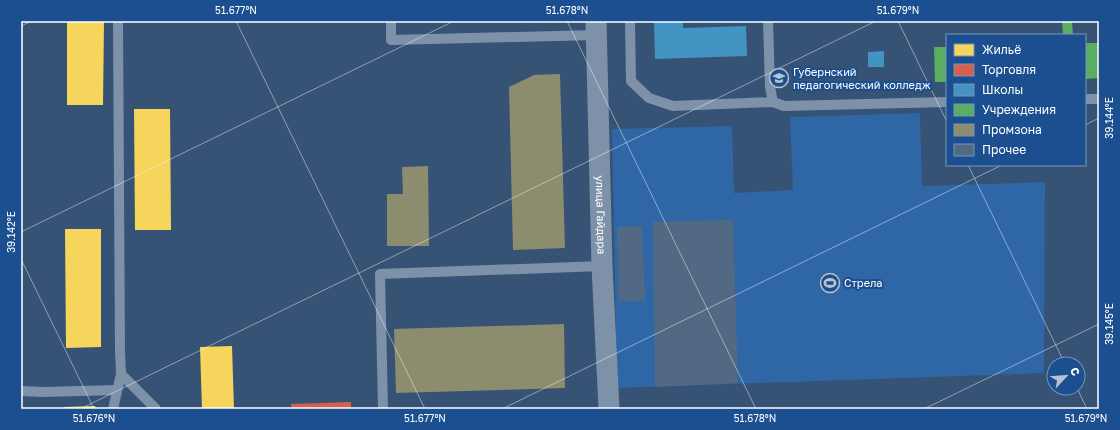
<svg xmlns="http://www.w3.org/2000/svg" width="1120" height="430" viewBox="0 0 1120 430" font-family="'Golos Text',sans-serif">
<rect width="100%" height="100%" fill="#365274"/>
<path fill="#2f66a5" d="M920,113L922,186L1045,182L1044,373L617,388L612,129L732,126L734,193L793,190L790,117Z"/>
<path fill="#f6d55c" d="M67,21H104L103,105H67Z
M134,109H170L171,230H135Z
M65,229H101V347L66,348Z
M232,346L234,409H202L200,347Z
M95,406L96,409H64V407Z"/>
<path fill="#d6604d" d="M351,402V409H292L291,404Z"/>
<path fill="#4393c3" d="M654,21H683V28L746,26L747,56L655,59Z
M884,51V67H868V52Z"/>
<path fill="#5aae61" d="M1062,21H1072L1073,35H1063Z
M1085,43H1099V78L1085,79Z
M934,47H947V82H935Z"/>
<path fill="#8c8c6e" d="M560,74L565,248L513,250L509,87L534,75Z
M428,166L429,246H387V194H403L402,167Z
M564,324L565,388L396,393L394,329Z"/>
<path fill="#526984" d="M733,220L738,383L655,387L653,222Z
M642,226L645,301H619L617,227Z"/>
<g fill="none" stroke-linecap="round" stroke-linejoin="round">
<path stroke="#7d92a8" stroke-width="10" d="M391,21V40L596,35
M630,21L631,81L649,98L673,106L773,102
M768,21L770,87L773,102L784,106L947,102
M1085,99H1099
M121,374L156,409
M21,391L44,392L117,390
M113,409L121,374L120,351L118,21
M383,409L380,274L602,266"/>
<path stroke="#7d92a8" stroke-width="21" id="s1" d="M596,21L602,266L609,409"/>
</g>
<path fill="none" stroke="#fff" stroke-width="1" stroke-opacity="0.45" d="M236,21L425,409M567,21L756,409M898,21L947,122M21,26L32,21M1085,125L1099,118M968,165L1065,364M21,232L454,21M21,259L94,409M1077,388L1087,409M80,409L876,21M502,409L1002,165M924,409L1099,324"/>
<defs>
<symbol id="university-ring" viewBox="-11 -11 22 22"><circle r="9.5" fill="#1b4f8f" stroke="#b9c2ce" stroke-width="1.5"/><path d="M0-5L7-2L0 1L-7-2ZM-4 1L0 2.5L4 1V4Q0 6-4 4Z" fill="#b9c2ce"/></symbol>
<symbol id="stadium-ring" viewBox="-11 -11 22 22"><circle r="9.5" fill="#1b4f8f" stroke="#b9c2ce" stroke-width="1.5"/><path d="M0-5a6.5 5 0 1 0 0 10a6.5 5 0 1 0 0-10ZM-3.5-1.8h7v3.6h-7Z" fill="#b9c2ce"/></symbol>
</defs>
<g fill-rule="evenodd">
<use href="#university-ring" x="768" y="67" width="22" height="22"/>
<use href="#stadium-ring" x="819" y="272" width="22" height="22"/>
</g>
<g text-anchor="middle" stroke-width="4" stroke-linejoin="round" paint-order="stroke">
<g font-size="11" fill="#fff" stroke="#1b4f8f" text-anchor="start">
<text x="793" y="76">Губернский<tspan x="793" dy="13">педагогический колледж</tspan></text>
<text x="844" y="287">Стрела</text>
</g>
<g font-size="11" fill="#fff" stroke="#1b4f8f">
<text dy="4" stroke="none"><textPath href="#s1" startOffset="194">улица Гайдара</textPath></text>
</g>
</g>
<rect width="1120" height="430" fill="none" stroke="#1b4f8f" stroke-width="44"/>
<rect x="946" y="34" width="140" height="132" fill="#1b4f8f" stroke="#7695bc"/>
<rect x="954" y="44" width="20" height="12" fill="#f6d55c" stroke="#7695bc"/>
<text x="982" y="54" font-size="12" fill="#ffffff">Жильё</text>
<rect x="954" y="64" width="20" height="12" fill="#d6604d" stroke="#7695bc"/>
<text x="982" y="74" font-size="12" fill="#ffffff">Торговля</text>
<rect x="954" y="84" width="20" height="12" fill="#4393c3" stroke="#7695bc"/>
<text x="982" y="94" font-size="12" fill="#ffffff">Школы</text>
<rect x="954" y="104" width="20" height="12" fill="#5aae61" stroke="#7695bc"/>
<text x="982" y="114" font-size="12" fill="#ffffff">Учреждения</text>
<rect x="954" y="124" width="20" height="12" fill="#8c8c6e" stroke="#7695bc"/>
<text x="982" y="134" font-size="12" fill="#ffffff">Промзона</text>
<rect x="954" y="144" width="20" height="12" fill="#526984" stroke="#7695bc"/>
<text x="982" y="154" font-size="12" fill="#ffffff">Прочее</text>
<g transform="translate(1066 376) rotate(64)"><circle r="19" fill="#1b4f8f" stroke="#7695bc"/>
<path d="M0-3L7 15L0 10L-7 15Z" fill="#b9c2ce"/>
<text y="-6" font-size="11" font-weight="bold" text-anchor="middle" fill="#ffffff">С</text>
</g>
<rect x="22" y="22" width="1076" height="386" fill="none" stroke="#fff" stroke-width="1.5"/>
<g font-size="10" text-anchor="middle" fill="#fff">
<text x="236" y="14">51.677°N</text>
<text x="567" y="14">51.678°N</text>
<text x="898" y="14">51.679°N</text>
<text transform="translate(1109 118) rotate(-90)" y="4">39.144°E</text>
<text transform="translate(11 232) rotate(-90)" y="4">39.142°E</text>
<text transform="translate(1109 324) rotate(-90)" y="4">39.145°E</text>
<text x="94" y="422">51.676°N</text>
<text x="425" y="422">51.677°N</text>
<text x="755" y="422">51.678°N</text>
<text x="1086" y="422">51.679°N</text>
</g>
</svg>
